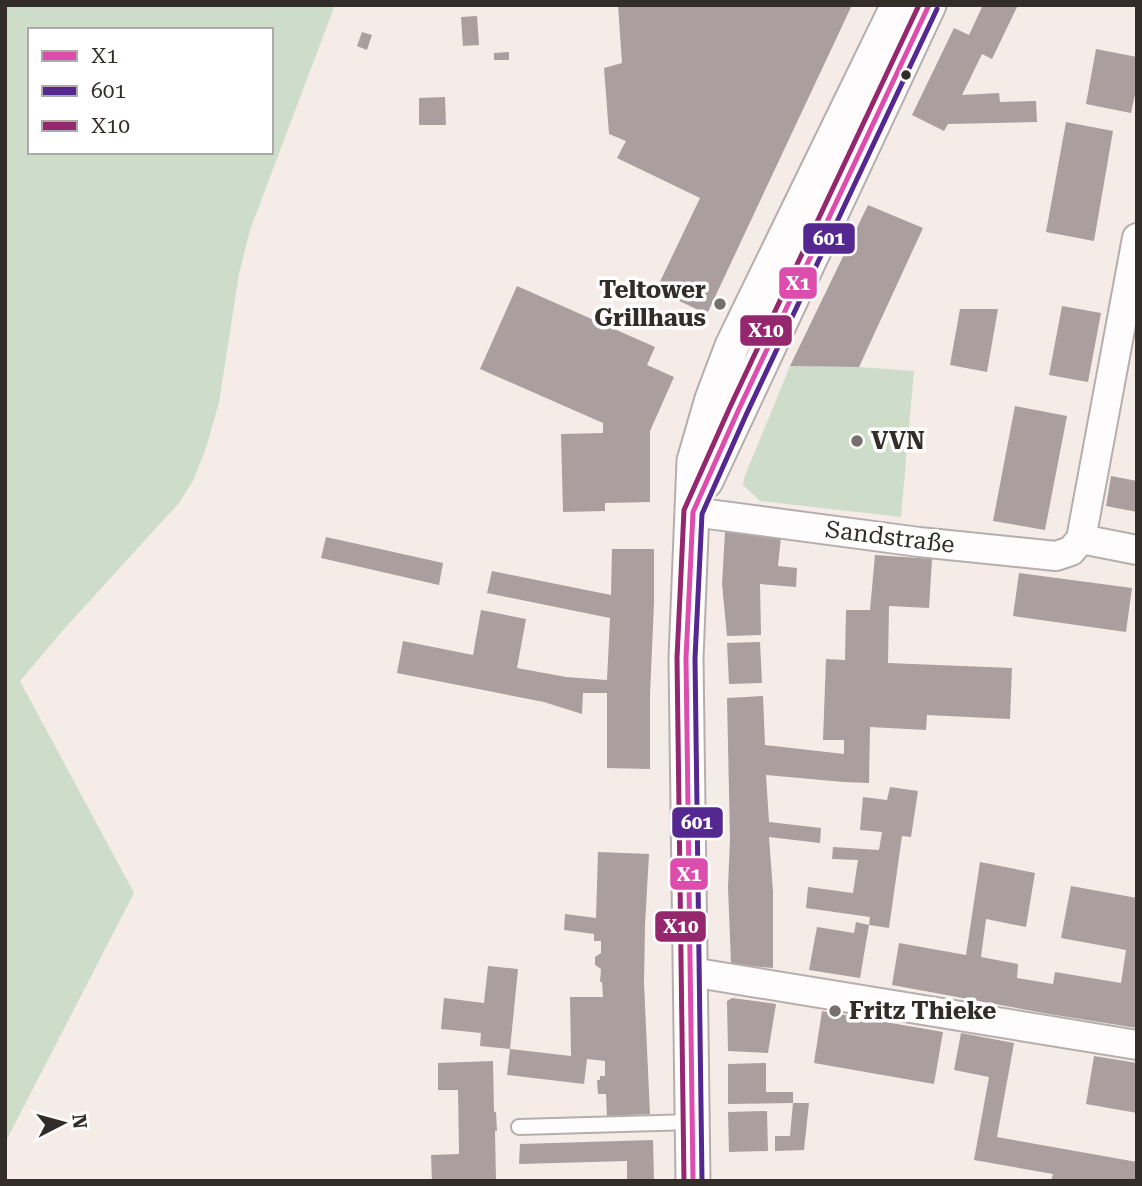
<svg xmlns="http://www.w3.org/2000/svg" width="1142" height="1186" viewBox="0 0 1142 1186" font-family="'Roboto Serif',serif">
<rect width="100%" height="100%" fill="#f5ece8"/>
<path fill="#ceddc9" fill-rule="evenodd" d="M5,5H335L250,230L239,274L219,402L206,448L193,481L179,503L64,629L20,681L134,893L5,1143ZM30,30H271V152H30Z
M790,366L859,367L914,371L901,517L760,501L743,485L744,478Z"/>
<path fill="#aa9e9f" d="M618,5H852L707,314L656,290L700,198L617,158L626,141L609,134L604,68L622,63Z
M983,5H1018L992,59L982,54L962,95L999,93L1000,102L1036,101L1037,122L948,124L944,131L912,115L954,28L969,35Z
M477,16L479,45L463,46L461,17Z
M362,32L372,35L367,50L357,46Z
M1096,49L1137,57V85L1131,113L1086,104Z
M509,52V60H494V53Z
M445,97L446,125H419V98Z
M1066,122L1113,131L1094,241L1046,232Z
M868,205L923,228L859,367L790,366Z
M517,286L655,347L647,365L674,377L650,431V502L605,503V511L563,512L561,434L603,433V423L480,369Z
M1062,306L1101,313L1088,382L1049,375Z
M960,309H998L987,372L950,365Z
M1015,406L1067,416L1045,530L993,521Z
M1111,476L1137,481V512L1106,506Z
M725,532L781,537L778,566L797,568L796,587L760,584L761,635L727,636L722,584Z
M326,537L443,563L439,585L321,558Z
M612,549H654V603L650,695V769L607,768V693H583L582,714L544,702L397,673L403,641L473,655L481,610L526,619L517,668L566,677L607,680L610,618L487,593L492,571L611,595Z
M875,555L932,559L929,608L889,606L888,663L1012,668L1010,719L927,715L926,730L870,727L869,783L844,782L766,775L769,822L821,828L820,843L769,837L773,892V968L731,964L728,887L730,838L727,698L763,696L765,745L844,754V740H823L826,659L845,660L846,610H870Z
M1019,573L1132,588L1126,632L1013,616Z
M760,642L762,683L729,684L727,643Z
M890,787L918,791L911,837L902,836L889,928L869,925L870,917L806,908L808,887L853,893L858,860L832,859L833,847L879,850L882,832L860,830L863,797L887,800Z
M598,852L649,854L645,925L644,983L650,1114L607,1116L606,1094H598L597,1080H600V1076H605V1061L587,1059L584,1084L507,1075L510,1049L480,1046L481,1033L441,1029L444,998L484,1003L488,966L518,969L510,1049L571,1056L570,997H603L602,982H600L601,969L595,965V957L601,953V941H594V934L564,930L565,914L596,918Z
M980,862L1035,873L1026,927L986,919L981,957L1018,964L1017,978L1053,984L1055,972L1121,983L1126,950L1061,938L1071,886L1137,898V1028L1049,1014L892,985L899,943L966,955Z
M856,922L869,925L860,978L809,970L817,927L854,933Z
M732,998L776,1004L768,1053L728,1051L727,1001Z
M822,1011L943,1032L934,1084L814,1063Z
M961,1033L1014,1043L997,1137L1137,1162V1181H1051L1053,1174L974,1160L989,1077L954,1070Z
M1094,1056L1137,1063V1113L1086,1104Z
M493,1061L494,1112H496L497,1131H495L496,1181H432L431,1155L459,1154L458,1090H438V1063Z
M766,1063V1092H793V1103L728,1104V1064Z
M793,1103H809L804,1150L775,1151V1136H790Z
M767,1111L768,1151L729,1152L728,1112Z
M653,1140L654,1181H627V1161L519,1164L520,1144Z"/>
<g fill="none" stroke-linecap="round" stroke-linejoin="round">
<defs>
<path id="service" d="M519,1127L692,1122"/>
<path id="minor" d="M693,512L919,542L1056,556L1071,551L1081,539L1137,238
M1081,539L1137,550
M691,972L1137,1045"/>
<path id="tertiary" d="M706,481L929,5
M693,1181L686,658L694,461L712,399L732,346L898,5"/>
</defs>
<use href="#service" stroke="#b5aeac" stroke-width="18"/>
<use href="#minor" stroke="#b5aeac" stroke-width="32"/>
<use href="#tertiary" stroke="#b5aeac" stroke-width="37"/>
<use href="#service" stroke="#fefcfc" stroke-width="14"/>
<use href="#minor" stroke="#fefcfc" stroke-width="28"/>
<use href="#tertiary" stroke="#fefcfc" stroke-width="33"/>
<defs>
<path id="bus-1" d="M693,1181L686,658L693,512L738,411L929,5"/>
<path id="bus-2" d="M702,1181L695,658L702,514L746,415L937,9"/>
<path id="bus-3" d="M684,1181L677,658L684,510L730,407L919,5"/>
</defs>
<use href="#bus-1" stroke="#fff" stroke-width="10"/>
<use href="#bus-2" stroke="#fff" stroke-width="10"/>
<use href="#bus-3" stroke="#fff" stroke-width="10"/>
<use href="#bus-1" stroke="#dd4dae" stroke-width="5"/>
<use href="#bus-2" stroke="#542791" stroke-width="5"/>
<use href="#bus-3" stroke="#95276e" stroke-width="5"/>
</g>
<circle fill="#332d2a" stroke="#fff" stroke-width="2.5" cx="906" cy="75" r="6"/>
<g fill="#77706c" stroke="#fff" stroke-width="2.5">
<circle cx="720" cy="304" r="7"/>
<circle cx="857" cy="441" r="7"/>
<circle cx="835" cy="1011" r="7"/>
</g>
<g text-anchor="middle" stroke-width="7" stroke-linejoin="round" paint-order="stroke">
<g font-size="24" font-weight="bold" fill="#332d2a" stroke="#fff" text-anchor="start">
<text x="706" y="298" text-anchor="end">Teltower<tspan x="706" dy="28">Grillhaus</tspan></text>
<text x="871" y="449">VVN</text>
<text x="849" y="1019">Fritz Thieke</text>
</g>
<g font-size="24" fill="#332d2a" stroke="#fff">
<text transform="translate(890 537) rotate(7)" y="8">Sandstraße</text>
</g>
</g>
<g stroke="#fff" stroke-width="2.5">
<rect x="802" y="222" width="54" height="33" rx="7" fill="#542791"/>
<rect x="778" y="266" width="40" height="34" rx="7" fill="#dd4dae"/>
<rect x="739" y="314" width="54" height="33" rx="7" fill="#95276e"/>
<rect x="671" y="806" width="53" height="33" rx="7" fill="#542791"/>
<rect x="669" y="857" width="40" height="34" rx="7" fill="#dd4dae"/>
<rect x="654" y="910" width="53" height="33" rx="7" fill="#95276e"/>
</g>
<g font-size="19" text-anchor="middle" font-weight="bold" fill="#fff">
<text x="829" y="245">601</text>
<text x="798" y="290">X1</text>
<text x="766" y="337">X10</text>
<text x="697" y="829">601</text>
<text x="689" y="881">X1</text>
<text x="681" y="933">X10</text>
</g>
<rect width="1142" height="1186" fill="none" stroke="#332d2a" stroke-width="14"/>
<rect x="28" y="28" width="245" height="126" fill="#ffffff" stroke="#adabaa" stroke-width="2"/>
<rect x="42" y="51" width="35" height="10" fill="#dd4dae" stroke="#adabaa" stroke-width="2"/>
<text x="91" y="63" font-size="21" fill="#332d2a">X1</text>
<rect x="42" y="86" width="35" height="10" fill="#542791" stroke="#adabaa" stroke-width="2"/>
<text x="91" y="98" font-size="21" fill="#332d2a">601</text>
<rect x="42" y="121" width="35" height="10" fill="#95276e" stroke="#adabaa" stroke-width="2"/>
<text x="91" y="133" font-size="21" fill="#332d2a">X10</text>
<g transform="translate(63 1123) rotate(84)" stroke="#ffffff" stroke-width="5" paint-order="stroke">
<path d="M0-5L12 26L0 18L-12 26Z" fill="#332d2a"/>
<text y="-10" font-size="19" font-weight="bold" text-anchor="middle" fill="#332d2a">N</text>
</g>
</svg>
